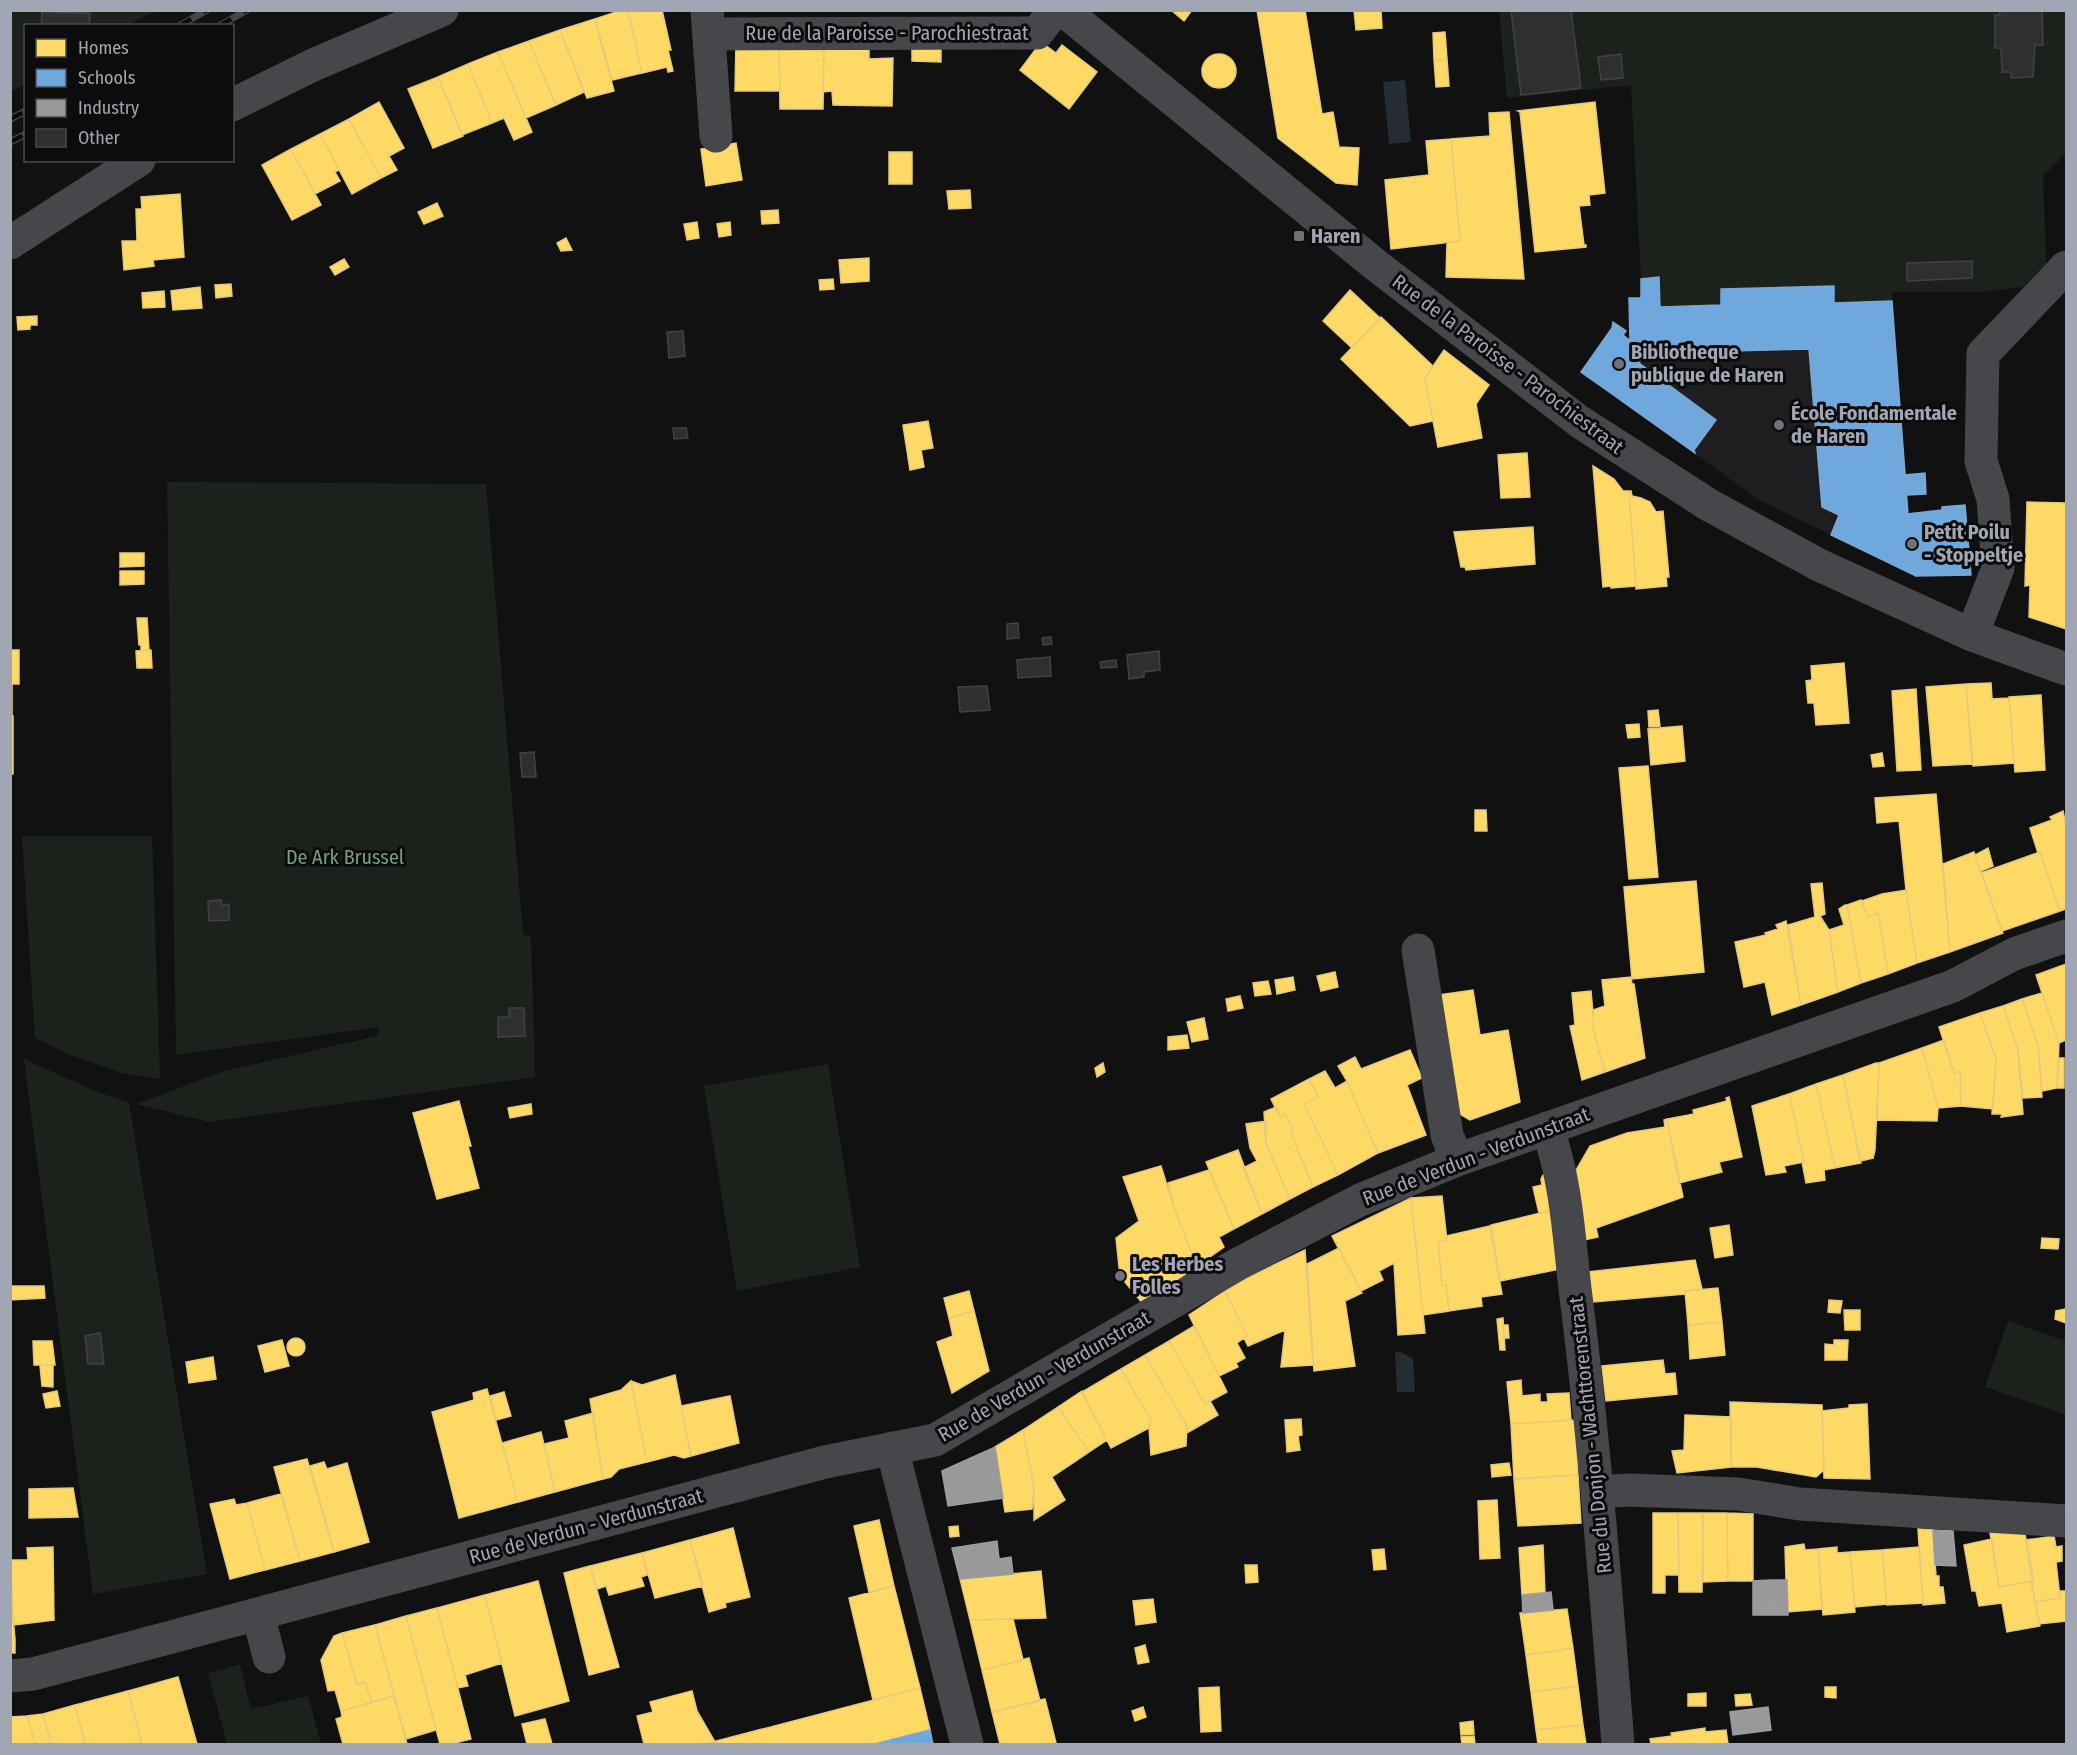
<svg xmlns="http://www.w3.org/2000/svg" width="2077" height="1755" viewBox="0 0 2077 1755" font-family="'Fira Sans Condensed',sans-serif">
<rect width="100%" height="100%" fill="#111112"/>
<path fill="#1e1e20" d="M1641,279H1654L1721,305V289L1834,286V303L1892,301L1908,514L1916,576L1759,500L1615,396L1646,353L1630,340L1629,298H1641Z"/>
<path fill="#1b221c" d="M11,11H155L128,25L26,26L25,84L11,92Z
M1499,11H2066V153L2043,176L2046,264L2023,287L1980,292H1893L1892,301L1834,303L1721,289V305L1660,307L1654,279H1641L1631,85L1507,98Z
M167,482L486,484L523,934L531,937L535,1077L209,1122L136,1104L224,1071L377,1036L379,1027L176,1055Z
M22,836H152L160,1079L121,1073L71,1055L35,1038Z
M24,1059L95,1091L129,1103L207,1574L93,1594Z
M828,1064L860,1267L737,1291L704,1086Z
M2008,1321L2066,1341V1415L1985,1387Z
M240,1664L251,1709L308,1696L321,1744H227L208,1673Z"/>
<path fill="#242c34" d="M1405,80L1411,142L1389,144L1383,82Z
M1395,1352H1401L1413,1359L1415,1392H1397Z"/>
<path fill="#ffd966" stroke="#e3ca7d" stroke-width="1.5" d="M622,10H628L642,73L612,80L595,19Z
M628,10H662L671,50H668L673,71L668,72L667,67L642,73Z
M1171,10H1192L1184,21Z
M1257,10H1305L1322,114L1333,112L1339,147L1359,148L1357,185L1336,183L1278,138Z
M1354,10H1381L1382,28L1356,30Z
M595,19L614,91L587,98L560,30Z
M560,30L584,92L556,105L529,41Z
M1445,32L1447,59L1434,60L1433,33Z
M529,41L556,105L526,118L498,52Z
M736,42L779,43L780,91H735Z
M1041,42L1056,53L1062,45L1097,72L1069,109L1020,70Z
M779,43H824L823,109H780Z
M824,43H869V59L893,58L892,106L833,105L832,91L823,92Z
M912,46H941V62L912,61Z
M498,52L532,132L514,140L504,118L492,123L468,64Z
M1202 71a17 17 0 1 1 34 0a17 17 0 1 1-34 0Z
M1447,59L1449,86L1436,87L1434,60Z
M468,64L492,123L462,135L438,77Z
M438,77L463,136L433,148L408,89Z
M379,102L404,148L389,156L397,170L381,178L349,119Z
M1595,102L1605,193L1589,195L1590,205L1579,206L1584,245H1586V247L1535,252L1520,112L1518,111Z
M1509,112L1524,279L1446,277L1447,242L1460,241L1451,139L1490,136L1489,113Z
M349,119L381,178L352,194L320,134Z
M320,134L339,170L335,172L340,181L315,194L291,149Z
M1451,139L1460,241L1391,249L1385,180L1429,175L1426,141Z
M736,143L742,180L706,186L701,149Z
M291,149L321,205L292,220L262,165Z
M889,152H912V184H889Z
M970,190L971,208L949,209L947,191Z
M180,194L184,257L153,260L154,266L124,270L122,241H137L136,209H142L141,197Z
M437,203L443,216L424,224L418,212Z
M778,210L779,223L762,224L761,211Z
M697,222L699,238L687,240L684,224Z
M730,222L731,235L719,237L717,224Z
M566,238L572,250L561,251L557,243Z
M869,258V281L841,283L839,260Z
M344,259L349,267L335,275L330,267Z
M833,279L834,289L820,290L819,280Z
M231,284L232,296L216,298L215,285Z
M200,287L202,308L173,310L171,291Z
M1350,290L1380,318L1352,348L1323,321Z
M164,291L165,307L143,308L142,293Z
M37,316V325H30V329L18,330L17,317Z
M1381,317L1433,366L1425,378L1433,421L1410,426L1341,359Z
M1444,350L1489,385L1476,404L1482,438L1438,447L1425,378Z
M928,421L933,448L921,450L924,467L910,470L903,425Z
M1527,453L1530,497L1501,498L1498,455Z
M1593,466L1614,479L1623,491H1629L1636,586L1611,588V586L1603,587Z
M1629,491H1631L1632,496L1641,498L1650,502L1656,512L1663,511L1669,577H1666L1667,586L1636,589Z
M2027,502L2066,503V629L2029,617L2030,585L2025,586Z
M1533,527L1535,564L1466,570L1465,567H1461L1454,532Z
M120,553H144V566L120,567Z
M120,571H144V584L120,585Z
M137,618H147L149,650L141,651V645H139Z
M10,650H19V684H10Z
M151,650L152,668H137L136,651Z
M1844,663L1849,723L1816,725L1814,703H1808L1806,681L1812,680L1811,666Z
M1991,683L1992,699L2009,698L2014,763L1973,766L1966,684Z
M10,684H12V716H10Z
M1966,684L1972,764L1933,766L1926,687Z
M1916,689L1921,770L1897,771L1892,691Z
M2041,695L2045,770L2015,772L2009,697Z
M1658,710L1660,726L1649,727L1648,711Z
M10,716H13V774H10Z
M1639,724L1640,737L1628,738L1626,725Z
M1682,726L1685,761L1651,765L1648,729Z
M1882,753L1884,766L1873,767L1871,755Z
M1648,766L1658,877L1629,879L1619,768Z
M1936,794L1950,952L1917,963L1906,890L1899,821L1877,823L1875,798Z
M1475,810H1486L1487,831H1475Z
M2063,811L2066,826V909L2060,911L2040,852L2038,853L2030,828L2052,820L2050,817Z
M1988,848L1993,866L1981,871V873L1975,855Z
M1974,852L2003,933L1950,952L1943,864Z
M2040,852L2060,911L2002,931L1981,873Z
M1696,881L1704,972L1632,979L1624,887Z
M1822,883L1825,914L1820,916L1829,930L1838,992L1801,1005L1788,925L1815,917L1811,884Z
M1906,890L1917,963L1888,974L1878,913L1868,917L1862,901L1882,894Z
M1861,900L1868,917L1878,913L1888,974L1861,983L1847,905Z
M1845,905H1847L1861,983L1838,992L1829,930L1844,925L1839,909Z
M1786,921L1801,1005L1772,1015L1765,982L1744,987L1735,942L1766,935L1765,933L1778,929L1776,925Z
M2066,964V1040L2059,1043L2036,975Z
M1335,972L1338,987L1321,991L1317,976Z
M1293,977L1295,990L1277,994L1275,980Z
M1631,977L1632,984H1634L1645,1058L1605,1072L1592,1025H1594L1593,1010L1605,1006L1602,980Z
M1268,981L1271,994L1255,996L1253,983Z
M1473,990L1480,1035L1508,1030L1520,1102L1470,1120L1458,1113L1439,995Z
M1591,991L1594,1025H1592L1605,1072L1582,1080L1570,1026L1575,1025L1572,993Z
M2042,993L2059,1043L2057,1088L2042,1091L2038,1045L2022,999Z
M1240,996L1243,1008L1228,1011L1226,999Z
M2022,999L2038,1045L2042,1097L2023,1098L2018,1051L2003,1006Z
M2003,1006L2018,1051L2023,1114L2001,1117L2002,1114H1992L1996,1059L1980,1013Z
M1980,1013L1996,1059L1993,1109L1961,1106L1960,1071L1954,1073L1939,1027Z
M1204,1018L1208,1039L1192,1042L1187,1022Z
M1187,1035L1189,1048L1168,1050V1037Z
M1944,1040L1954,1073L1960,1071L1961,1106L1938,1108L1922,1048Z
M1922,1048L1938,1108L1937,1121L1877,1120L1879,1063Z
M1410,1050L1422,1078L1407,1085L1426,1135L1378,1153L1347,1081L1338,1066L1355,1057L1361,1069Z
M2059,1058H2064V1088H2057Z
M1103,1063L1105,1072L1097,1077L1095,1068Z
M1876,1063H1879L1875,1150L1873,1158L1860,1161L1843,1075Z
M1325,1071L1335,1088L1347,1081L1378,1153L1338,1175L1304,1104L1318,1097L1309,1079Z
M1843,1075L1861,1163L1835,1168L1816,1084Z
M1309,1079L1318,1097L1304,1104L1338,1175L1313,1187L1290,1131L1293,1129L1285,1115L1280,1117L1271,1099Z
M1816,1084L1835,1168L1824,1170L1825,1180L1806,1183L1802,1162H1804L1789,1094Z
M1789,1094L1804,1162L1784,1166L1786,1172L1766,1175L1752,1106Z
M1729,1097L1742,1157L1719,1162L1722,1172L1679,1183L1667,1119L1694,1114L1693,1110L1727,1101L1726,1098Z
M459,1101L471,1146H468L479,1188L437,1199L413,1113Z
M531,1104L532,1114L510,1118L508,1108Z
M1276,1107L1280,1117L1285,1115L1293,1129L1290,1131L1313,1187L1290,1199L1266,1144L1264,1112Z
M1667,1119L1683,1197L1596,1228L1598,1237L1584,1240L1575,1172L1590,1146L1627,1133L1665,1127L1664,1120Z
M1266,1121V1144L1290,1199L1262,1214L1243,1168L1257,1161L1250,1148L1246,1124Z
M1238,1150L1262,1214L1234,1229L1206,1162Z
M1161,1166L1174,1208L1197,1266L1143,1304L1120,1276L1116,1238L1139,1221L1123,1177Z
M1209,1170L1234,1229L1219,1237L1224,1247L1197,1266L1174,1208L1168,1183Z
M1543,1175H1545L1557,1209L1539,1213L1533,1187L1542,1185L1541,1179Z
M1442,1196L1447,1241L1438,1242L1442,1285H1446L1449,1311L1423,1315L1411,1198Z
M1411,1198L1425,1333L1398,1335L1394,1263L1379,1271L1383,1280L1361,1291L1332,1236Z
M1557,1209L1565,1268L1500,1281L1491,1225Z
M1729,1225L1733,1255L1715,1258L1710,1228Z
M1490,1226L1502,1294L1481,1297L1482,1306L1449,1311L1446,1285H1442L1438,1242L1447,1241L1446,1236Z
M2042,1238L2059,1239L2058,1249L2041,1248Z
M1339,1248L1362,1293L1345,1301L1355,1366L1314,1371L1307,1264Z
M1305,1250L1313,1365L1281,1367L1285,1330L1248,1346L1244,1338L1247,1336L1225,1291L1241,1281Z
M1695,1260L1702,1289L1685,1291V1294L1593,1302L1588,1272Z
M10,1286H44L45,1298L10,1300Z
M1718,1288L1722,1322L1688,1325L1685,1291Z
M969,1291L974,1311L949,1318L944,1298Z
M1225,1291L1247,1336L1237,1343L1245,1358L1236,1363L1238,1367L1219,1376L1189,1315Z
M1829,1300L1842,1301L1840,1313L1828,1312Z
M2066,1309V1323L2055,1319L2056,1311Z
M1844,1310H1860V1330H1845Z
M974,1311L989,1371L952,1393L937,1342L953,1336L949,1318Z
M1503,1318L1505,1350H1500L1497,1319Z
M1722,1322L1725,1355L1690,1359L1688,1325Z
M1503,1325H1508L1509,1338H1504Z
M1194,1326L1227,1392L1205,1404L1169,1341Z
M287 1347a9 9 0 1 1 18 0a9 9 0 1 1-18 0Z
M282,1340L289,1366L265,1372L258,1346Z
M1834,1340H1848L1847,1360H1825V1344L1834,1345Z
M33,1341H52L55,1365H34Z
M1169,1341L1205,1404L1210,1401L1218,1415L1187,1433V1426L1145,1355Z
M1145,1355L1187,1426L1186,1446L1151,1455L1149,1428L1151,1420L1121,1369Z
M213,1357L216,1379L189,1383L186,1362Z
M1663,1360L1665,1374L1675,1373L1677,1394L1606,1401L1602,1366Z
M40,1365H53V1387L42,1386Z
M1121,1369L1151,1420L1149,1428L1111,1448L1082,1392Z
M675,1375L691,1456L684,1458L674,1455L647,1462L631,1381L642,1385Z
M1521,1380L1522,1396L1540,1394V1402H1548L1547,1394L1569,1393L1571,1420L1511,1424L1507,1382Z
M631,1381L647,1462L619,1469L611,1477L603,1479L590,1399L621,1390Z
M487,1389L518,1502L459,1518L432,1412L474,1400L473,1393Z
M57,1391L60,1406L46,1408L43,1394Z
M1082,1391L1107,1440L1089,1452L1058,1407Z
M504,1392L511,1416L496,1420L490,1396Z
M730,1396L739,1443L691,1456L681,1406Z
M1730,1402L1822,1405L1824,1470L1816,1477L1757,1467H1731Z
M1867,1404L1870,1479L1824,1478L1822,1411L1849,1408V1405Z
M1058,1407L1089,1452L1052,1477L1065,1500L1034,1520V1488L1023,1430Z
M593,1413L603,1479L555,1492L544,1444L569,1438L565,1421Z
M1685,1415L1731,1417V1467L1677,1473L1672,1451L1684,1450Z
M1301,1419L1302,1435L1298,1436L1300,1450L1287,1452L1285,1420Z
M1575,1420L1578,1475L1514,1479L1511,1424Z
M1023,1430L1034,1488L1032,1509L1005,1512L995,1447Z
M541,1432L555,1492L518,1502L502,1443Z
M307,1459L334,1552L300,1561L274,1467Z
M324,1462L327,1469L347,1463L369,1542L334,1552L310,1466Z
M1509,1463L1511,1475L1492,1477L1491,1465Z
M1578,1475L1581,1523L1518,1526L1514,1479Z
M73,1488L78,1517L29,1518V1489Z
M281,1494L300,1561L265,1570L247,1503Z
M234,1499L236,1505L247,1503L265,1570L230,1579L210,1504Z
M1497,1500L1500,1558L1480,1559L1478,1501Z
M1653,1513H1678L1679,1575H1665V1593H1653Z
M1678,1513H1703L1702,1592H1679Z
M1703,1513H1727L1728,1581L1703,1582Z
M1727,1513L1753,1514V1581H1728Z
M879,1520L894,1586L869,1592L854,1526Z
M958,1526L959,1536L950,1537L949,1527Z
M733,1528L750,1597L725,1603L726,1607L709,1612L690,1540Z
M1918,1529L1933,1530L1936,1576H1939V1587H1943L1945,1603L1923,1605Z
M1990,1533L2025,1534L2034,1581L1999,1587Z
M2054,1536L2056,1547L2062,1546V1561L2056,1562L2060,1598L2035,1602L2026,1540Z
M1992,1539L1999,1587L2031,1581L2040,1626L2007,1632L2002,1603L1979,1606L1976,1591H1972L1964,1545Z
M690,1540L703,1586L655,1598L642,1553Z
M1804,1544L1805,1550L1818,1549L1822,1609L1787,1612L1785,1547Z
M1543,1545L1545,1593L1522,1595L1519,1548Z
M53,1547L54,1620L14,1625L10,1560H28L27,1548Z
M1837,1547V1553L1850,1552L1855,1612L1823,1615L1818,1549Z
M1919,1547L1923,1603L1887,1605L1882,1550Z
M1384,1549L1386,1569L1374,1570L1372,1550Z
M1882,1550L1887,1604L1855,1607L1850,1552Z
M642,1553L647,1575L641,1577L644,1586L609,1595L606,1586L597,1589L590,1566Z
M1245,1565H1257L1258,1582L1246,1583Z
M590,1566L619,1667L589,1675L564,1573Z
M1041,1571L1046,1618L970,1620L960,1579Z
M538,1581L569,1701L515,1716L485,1595Z
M10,1584L15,1639V1653H10Z
M894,1586L920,1688L873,1700L849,1598Z
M2059,1591H2066V1621L2039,1624L2035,1602L2060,1598Z
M485,1595L502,1663L465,1675L468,1686L458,1688L437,1608Z
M1153,1599L1156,1622L1136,1625L1133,1601Z
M437,1608L471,1739L451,1744H440L406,1616Z
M1567,1609L1573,1648L1526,1655L1520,1613Z
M406,1616L436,1730L406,1739L375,1625Z
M1013,1619L1023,1660L982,1670L970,1620Z
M375,1625L394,1696L372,1702L365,1682L357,1684L342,1633Z
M342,1633L357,1684L365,1682L372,1702L341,1711L335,1690L328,1691L321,1660L334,1636Z
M1145,1645L1149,1662L1138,1664L1135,1648Z
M1573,1648L1578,1686L1531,1692L1526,1655Z
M1029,1658L1040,1701L992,1712L982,1670Z
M178,1677L197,1744H142L128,1691Z
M1578,1686L1583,1725L1536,1730L1531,1692Z
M1219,1687L1221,1731L1201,1732L1199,1688Z
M1825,1687H1836V1698L1825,1697Z
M920,1688L930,1730L875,1744H705Z
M128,1691L142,1744H85L75,1705Z
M692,1691L697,1711L715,1742L705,1744H644L637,1716L653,1712L650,1702Z
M1706,1693V1706H1688V1694Z
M1750,1694L1752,1705L1736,1706L1735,1695Z
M394,1696L407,1744H343L336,1719L342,1717L341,1711Z
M1045,1699L1056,1743L1050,1744H1000L992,1712Z
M75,1705L85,1744H51L43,1714Z
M1143,1707L1146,1717L1135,1721L1132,1711Z
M43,1714L51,1744H35L27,1716Z
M27,1716L35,1744H10V1717Z
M545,1719L552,1744H527L522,1724Z
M1473,1721L1474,1734L1461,1735L1460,1723Z
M1583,1725L1586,1744H1538L1536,1730Z
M1705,1728V1732L1726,1730L1728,1744H1651L1650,1739L1672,1736L1671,1733Z
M1474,1736L1475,1744H1462L1461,1737Z"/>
<path fill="#6fa8dc" stroke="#7ea7d0" stroke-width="1.5" d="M1659,277L1660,307L1721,305V289L1834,286V303L1892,301L1908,514L1916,576L1831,535L1839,515L1822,507L1809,349L1646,353L1630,340L1629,298H1641V279Z
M1613,322L1626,331L1623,335L1646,353L1615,396L1581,372L1612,328Z
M1639,363L1716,420L1694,450L1695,453L1615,396Z
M1925,473L1926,494L1907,495L1905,475Z
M1965,505L1971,575L1916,576L1908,514L1942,510V507Z
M930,1730L933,1744H875Z"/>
<path fill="#999" stroke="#9b9da1" stroke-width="1.5" d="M995,1447L1003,1498L948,1506L942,1471Z
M1933,1530L1953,1531L1956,1566L1935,1565Z
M997,1541L999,1559L1011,1557L1013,1574L960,1579L952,1548Z
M1770,1580L1771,1615H1753V1581Z
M1770,1580H1787L1788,1615H1771Z
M1551,1592L1553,1610L1523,1613L1522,1595Z
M1768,1707L1771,1730L1733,1735L1730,1712Z"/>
<path fill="#2f2f31" stroke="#404246" stroke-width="1.5" d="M1511,10H1571L1581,88L1521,95Z
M1999,10H2042L2043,45H2035L2033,77L2011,78V72H2002L2001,48H1995V15H2000Z
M42,12L90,13L89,26H41Z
M1621,54L1623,78L1601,80L1598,57Z
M1972,261V278L1907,281V263Z
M683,331L685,356L669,358L667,332Z
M673,428H686L688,438L674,439Z
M1018,623L1019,638L1007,639V624Z
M1051,637L1052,644L1043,645L1042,638Z
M1159,651L1160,670L1144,672V677L1129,679L1127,655Z
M1050,657L1051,676L1018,678L1017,660Z
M1116,660L1117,667L1101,668L1100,662Z
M987,686L990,710L960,712L958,687Z
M534,752L536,777H522L520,753Z
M221,900L222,906L229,904V920L209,921L208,901Z
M509,1008H524L525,1036L498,1037V1017H509Z
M100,1333L104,1364H88L85,1336Z"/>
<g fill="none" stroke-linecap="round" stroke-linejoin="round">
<path stroke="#45474b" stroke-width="33" d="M707,10L716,136
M1063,10L1377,266L1580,422L1709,505L1819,565L1972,635L2066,669
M709,34L1037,33L1055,10
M232,105L313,65L442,10
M10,243L139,160
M1972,635L1998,568L1993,499L1981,461L1983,354L2066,267
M1418,950L1447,1135L1457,1160
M1547,1128C1567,1181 1569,1241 1576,1297C1595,1446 1606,1595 1618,1744
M892,1448L967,1744
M1597,1492L1629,1490L1738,1494L1800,1504L2066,1521
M258,1614L269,1657
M10,1676L33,1674L825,1462L935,1440L1238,1264L1360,1200L1457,1160L1953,986L2014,954L2066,936"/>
<defs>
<path id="rail" d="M179,26L207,10
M219,26L247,10
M10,119L26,111
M10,142L26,134"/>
</defs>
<use href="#rail" stroke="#46474b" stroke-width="7"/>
<use href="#rail" stroke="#0c0c0d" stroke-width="4.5" stroke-dasharray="14" stroke-linecap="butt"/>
</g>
<g fill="#6f727b" stroke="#0c0c0d" stroke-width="2">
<rect x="1293" y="230" width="12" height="12" rx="3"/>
<circle cx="1619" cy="364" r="6"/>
<circle cx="1779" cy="425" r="6"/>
<circle cx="1912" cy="544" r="6"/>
<circle cx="1120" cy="1276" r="6"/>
</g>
<g text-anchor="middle" stroke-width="6" stroke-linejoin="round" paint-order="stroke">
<g font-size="20" fill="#a1a6b4" stroke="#0c0c0d">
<text x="887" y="40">Rue de la Paroisse - Parochiestraat</text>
<text transform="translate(1508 364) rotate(37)" y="7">Rue de la Paroisse - Parochiestraat</text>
<text transform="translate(1476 1156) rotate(-21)" y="7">Rue de Verdun - Verdunstraat</text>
<text transform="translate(1044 1376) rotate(-30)" y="7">Rue de Verdun - Verdunstraat</text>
<text transform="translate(1590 1435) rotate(-96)" y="7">Rue du Donjon - Wachttorenstraat</text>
<text transform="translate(586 1526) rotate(-15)" y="7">Rue de Verdun - Verdunstraat</text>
</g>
<g font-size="20" font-weight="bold" fill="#a1a6b4" stroke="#0c0c0d" text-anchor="start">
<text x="1311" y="243">Haren</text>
<text x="1631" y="359">Bibliotheque<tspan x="1631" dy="23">publique de Haren</tspan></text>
<text x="1791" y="420">École Fondamentale<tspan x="1791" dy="23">de Haren</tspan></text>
<text x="1924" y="539">Petit Poilu<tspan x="1924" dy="23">- Stoppeltje</tspan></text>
<text x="1132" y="1271">Les Herbes<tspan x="1132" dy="23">Folles</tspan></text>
</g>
<g font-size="20" fill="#76a17b" stroke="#0c0c0d">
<text x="345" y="864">De Ark Brussel</text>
</g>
</g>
<rect width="2077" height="1755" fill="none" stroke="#a1a6b4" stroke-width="24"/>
<rect x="24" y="24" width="210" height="138" fill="#0c0c0d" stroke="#484a50" stroke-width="1.5"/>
<rect x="36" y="39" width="30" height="18" fill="#ffd966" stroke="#484a50" stroke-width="1.5"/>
<text x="78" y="54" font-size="18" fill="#a1a6b4">Homes</text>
<rect x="36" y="69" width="30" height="18" fill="#6fa8dc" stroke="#484a50" stroke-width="1.5"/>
<text x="78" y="84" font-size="18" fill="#a1a6b4">Schools</text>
<rect x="36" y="99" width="30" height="18" fill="#999999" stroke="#484a50" stroke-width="1.5"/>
<text x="78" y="114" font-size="18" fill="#a1a6b4">Industry</text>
<rect x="36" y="129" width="30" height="18" fill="#2f2f31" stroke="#484a50" stroke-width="1.5"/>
<text x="78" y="144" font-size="18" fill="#a1a6b4">Other</text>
</svg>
